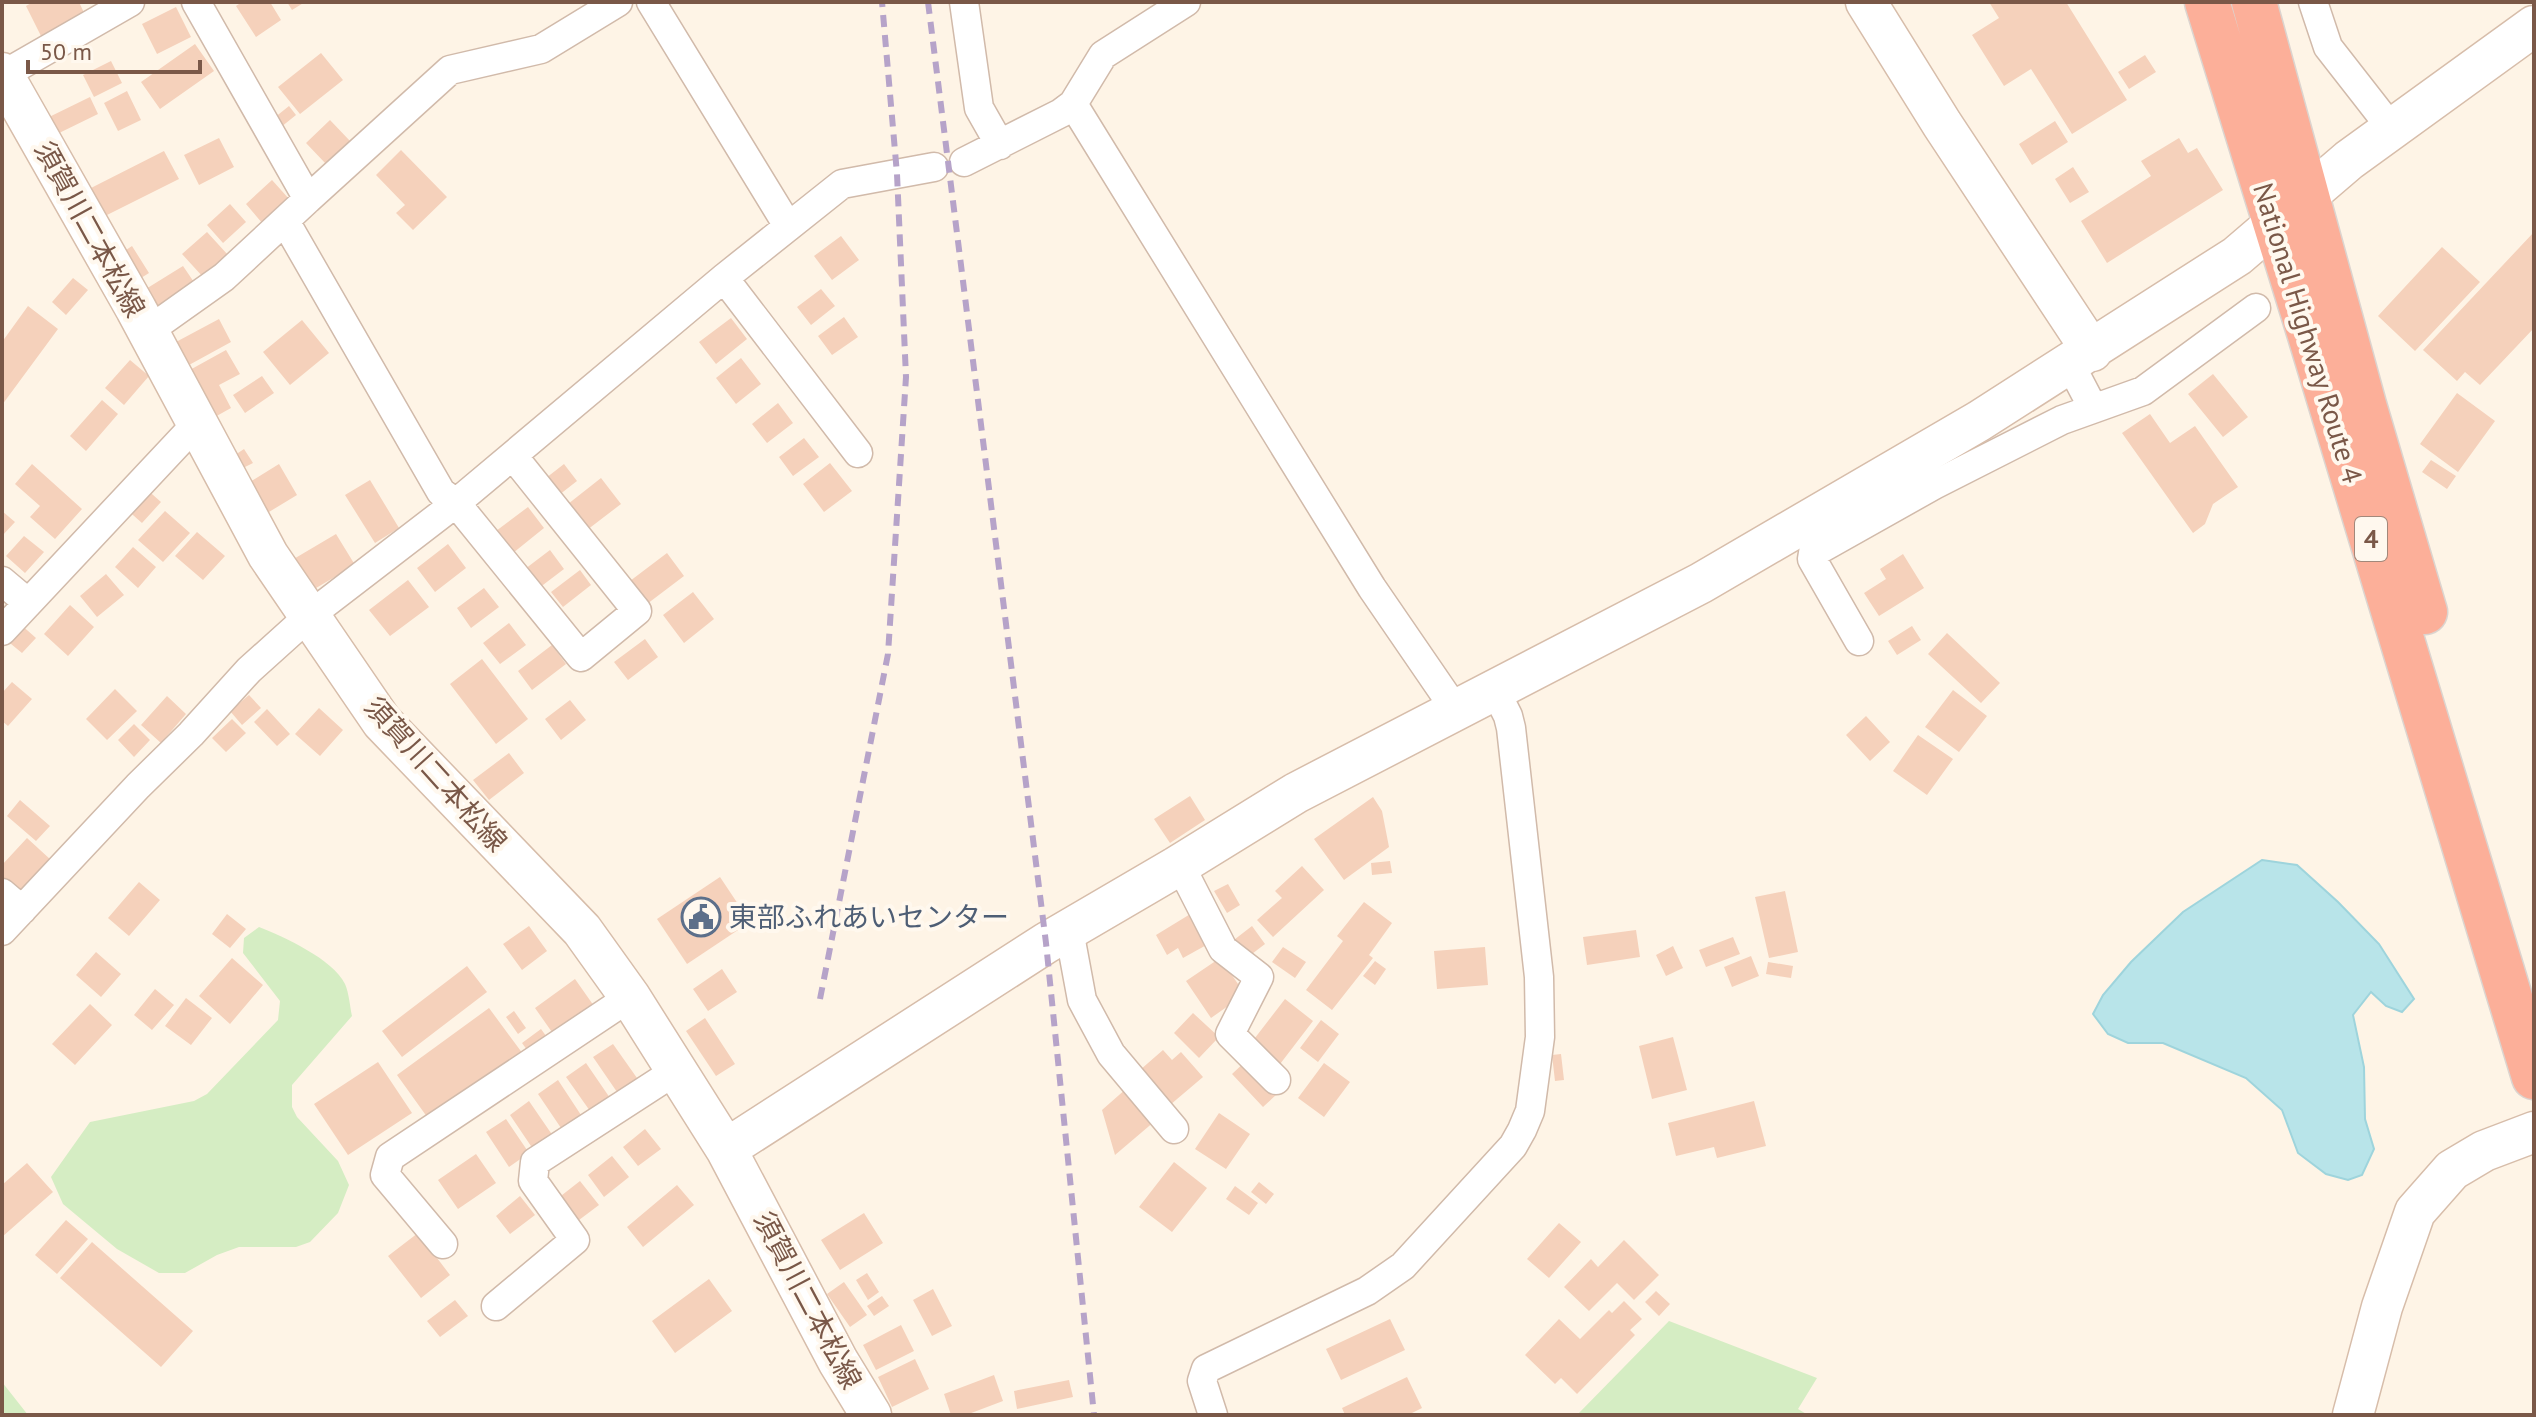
<svg xmlns="http://www.w3.org/2000/svg" width="2536" height="1417" viewBox="0 0 2536 1417" font-family="'PT Sans','Noto Sans JP',sans-serif">
<rect width="100%" height="100%" fill="#fef4e6"/>
<path fill="#d5edc3" d="M259,927C284,937 333,959 345,984C349,993 350,1007 352,1016L292,1085V1107L297,1117L338,1161L349,1185L338,1213L310,1242L296,1247H239L217,1255L185,1273H159L117,1249L63,1204L51,1177L90,1122L194,1101L207,1094L278,1020L280,1001L243,953L244,938Z
M1669,1321L1817,1378L1798,1409L1808,1415H1577Z
M2,1382L28,1415H2Z"/>
<path fill="#b8e4e9" stroke="#9ed4dc" stroke-width="2" d="M2262,860L2297,865L2338,902L2379,944L2414,999L2402,1012L2386,1006L2371,992L2353,1015L2364,1067L2365,1119L2374,1149L2362,1175L2348,1180L2326,1174L2298,1153L2282,1110L2246,1078L2163,1043H2128L2108,1034L2093,1014L2103,995L2131,962L2183,912Z"/>
<path fill="#f5d1bb" d="M33,2H79L85,15L42,38L26,6Z
M242,2H270L281,20L256,37L236,6Z
M287,2H305L292,10Z
M1989,2H2066L2127,100L2072,134L2031,69L2004,86L1972,35L1999,18Z
M176,7L191,37L157,54L142,24Z
M195,44L214,71L160,109L141,82Z
M321,53L343,80L300,114L278,87Z
M2145,55L2156,72L2129,89L2118,72Z
M111,61L122,83L94,97L83,75Z
M127,91L141,120L118,131L104,103Z
M90,97L98,114L53,136L45,119Z
M289,106L296,115L281,127L274,118Z
M330,120L350,141L326,164L306,143Z
M2055,121L2068,142L2032,165L2019,144Z
M219,138L234,167L199,185L184,155Z
M2179,138L2188,153L2197,148L2223,190L2107,263L2081,221L2151,176L2141,161Z
M401,150L447,197L413,230L396,213L405,205L376,175Z
M164,151L179,179L105,216L91,188Z
M2073,167L2089,192L2070,203L2055,179Z
M272,180L290,200L263,224L246,204Z
M230,204L246,222L223,243L207,225Z
M207,232L228,255L203,277L182,254Z
M2534,232V328L2480,385L2465,372L2457,381L2423,350Z
M841,236L859,260L832,280L814,256Z
M132,246L149,273L133,283L117,256Z
M2442,247L2480,282L2415,351L2378,316Z
M183,266L198,288L156,315L141,292Z
M73,278L88,290L66,315L52,302Z
M821,289L835,306L811,325L797,307Z
M28,306L58,329L2,405V342Z
M844,317L858,337L832,355L818,336Z
M731,318L747,339L716,364L699,342Z
M219,319L231,342L189,365L176,342Z
M302,320L329,353L290,385L263,352Z
M226,350L240,374L219,385L231,408L213,418L188,371Z
M741,358L761,384L736,404L716,378Z
M130,360L149,376L124,405L105,388Z
M2213,374L2248,417L2223,437L2188,394Z
M262,376L274,393L245,413L233,395Z
M2457,393L2495,421L2458,472L2420,444Z
M102,400L118,414L86,451L70,436Z
M778,403L793,423L767,443L752,424Z
M2150,414L2170,443L2195,426L2238,487L2213,504L2205,524L2193,533L2122,433Z
M804,438L819,457L793,476L779,457Z
M244,449L253,463L243,468L235,455Z
M2431,460L2456,476L2447,489L2422,472Z
M830,463L852,491L824,512L803,484Z
M32,464L82,509L55,539L30,517L40,506L15,484Z
M279,464L297,495L264,515L245,485Z
M564,464L577,481L559,495L546,478Z
M601,478L621,504L587,530L568,504Z
M370,480L399,528L375,543L345,495Z
M144,487L161,502L142,523L125,508Z
M528,507L544,528L513,553L496,531Z
M2,511L15,522L2,536Z
M165,511L190,533L163,562L138,540Z
M197,532L225,556L203,580L175,556Z
M336,534L355,565L311,591L292,560Z
M24,536L44,552L25,573L6,556Z
M448,544L466,568L435,592L417,568Z
M133,547L156,567L138,588L115,567Z
M550,550L564,569L539,588L525,569Z
M667,553L684,576L647,604L630,581Z
M1903,554L1924,588L1879,616L1864,593L1886,579L1880,569Z
M580,570L591,585L563,607L551,592Z
M106,574L124,595L97,617L80,596Z
M408,580L429,607L390,636L369,610Z
M484,588L499,607L471,628L457,608Z
M693,592L714,619L684,643L663,615Z
M70,605L94,627L68,656L44,634Z
M19,623L36,638L22,653L5,639Z
M509,623L526,645L500,664L483,643Z
M1912,626L1921,640L1897,655L1888,641Z
M1947,633L2000,683L1981,703L1928,654Z
M645,639L658,657L628,680L614,662Z
M552,645L566,664L532,690L518,671Z
M482,659L528,719L496,744L450,684Z
M12,682L32,699L8,726L2,721V693Z
M115,689L137,711L107,740L86,719Z
M1953,690L1987,716L1959,752L1925,727Z
M249,695L261,708L242,725L230,711Z
M167,696L186,714L161,743L141,725Z
M570,700L586,720L561,740L545,719Z
M319,708L343,730L320,756L295,734Z
M267,709L290,734L277,746L254,722Z
M1866,716L1890,742L1870,761L1846,735Z
M232,719L246,733L226,752L212,738Z
M134,724L150,740L134,757L118,740Z
M1918,735L1953,759L1927,795L1893,771Z
M509,753L524,773L489,800L473,780Z
M1190,796L1205,820L1170,843L1154,819Z
M1373,797L1382,811L1389,847L1344,880L1314,839Z
M20,800L50,826L36,841L7,816Z
M27,838L51,860L20,894L2,878V865Z
M1390,861L1392,873L1372,875L1371,863Z
M1302,866L1324,890L1273,937L1257,920L1282,898L1275,891Z
M720,877L750,922L687,964L657,919Z
M139,882L160,900L129,936L108,918Z
M1228,884L1240,905L1227,913L1214,891Z
M1785,891L1798,952L1769,958L1755,897Z
M1364,902L1392,923L1369,955L1373,958L1332,1010L1306,990L1343,941L1337,936Z
M1192,913L1210,943L1183,958L1178,948L1167,955L1156,935Z
M227,914L246,929L230,948L212,934Z
M529,926L547,951L522,970L503,944Z
M1252,926L1265,944L1244,960L1230,943Z
M1636,930L1640,957L1587,965L1583,937Z
M1733,937L1740,954L1706,967L1699,950Z
M1673,946L1683,968L1666,976L1656,955Z
M1283,947L1306,962L1295,978L1272,962Z
M1485,947L1488,985L1437,989L1434,951Z
M96,952L121,974L101,997L76,975Z
M1751,956L1759,976L1732,987L1724,967Z
M232,958L263,985L230,1024L199,996Z
M1220,958L1245,994L1211,1018L1186,981Z
M1375,961L1386,969L1375,985L1363,976Z
M1768,962L1793,966L1791,978L1766,974Z
M467,966L487,992L402,1057L382,1031Z
M722,969L737,992L708,1011L693,989Z
M575,979L594,1006L554,1035L535,1008Z
M155,989L174,1005L152,1030L134,1015Z
M186,998L212,1018L191,1045L165,1026Z
M1285,999L1313,1021L1277,1068L1248,1047Z
M90,1004L112,1025L75,1065L52,1044Z
M489,1008L523,1054L430,1121L397,1075Z
M514,1011L526,1028L518,1034L506,1017Z
M1193,1013L1219,1037L1199,1058L1174,1033Z
M705,1018L735,1064L716,1076L686,1031Z
M1321,1020L1339,1034L1318,1062L1300,1048Z
M541,1029L549,1040L530,1054L522,1043Z
M1673,1037L1687,1090L1652,1099L1639,1046Z
M613,1044L637,1078L617,1092L593,1057Z
M1163,1050L1172,1060L1181,1052L1203,1077L1170,1105L1140,1070Z
M1561,1054L1564,1080L1555,1081L1552,1055Z
M1247,1060L1277,1094L1263,1107L1232,1074Z
M378,1062L412,1113L348,1155L314,1104Z
M586,1063L610,1098L590,1111L566,1077Z
M1324,1063L1350,1082L1324,1117L1298,1098Z
M558,1080L581,1115L561,1128L538,1094Z
M1127,1088L1155,1121L1115,1155L1102,1110Z
M529,1101L553,1136L533,1149L510,1115Z
M1754,1101L1766,1146L1717,1158L1714,1147L1676,1156L1668,1123Z
M1219,1113L1250,1134L1226,1169L1195,1149Z
M506,1119L529,1153L509,1167L486,1132Z
M645,1129L661,1149L638,1166L623,1147Z
M476,1154L496,1183L458,1209L438,1180Z
M612,1156L629,1177L604,1197L588,1175Z
M1174,1162L1207,1188L1172,1232L1139,1207Z
M27,1163L53,1192L2,1237V1185Z
M580,1181L599,1205L575,1223L557,1199Z
M1259,1182L1274,1194L1266,1204L1251,1192Z
M677,1185L694,1205L643,1247L627,1227Z
M1235,1186L1258,1203L1249,1215L1226,1199Z
M520,1196L535,1215L510,1234L496,1216Z
M864,1213L883,1243L840,1270L821,1240Z
M66,1220L88,1239L57,1274L35,1255Z
M1559,1223L1581,1242L1549,1278L1527,1259Z
M418,1233L450,1275L421,1298L388,1256Z
M1624,1240L1659,1275L1634,1300L1617,1283L1589,1311L1564,1287L1591,1259L1598,1267Z
M92,1242L193,1331L161,1367L60,1278Z
M867,1273L879,1292L868,1300L856,1280Z
M709,1279L732,1311L675,1353L652,1321Z
M844,1282L867,1315L850,1327L827,1294Z
M933,1289L952,1326L932,1336L913,1300Z
M1656,1291L1670,1304L1659,1316L1645,1302Z
M882,1296L889,1306L874,1316L867,1306Z
M455,1300L468,1316L440,1337L427,1321Z
M1624,1301L1642,1319L1630,1330L1635,1335L1577,1394L1561,1378L1555,1384L1525,1355L1559,1319L1580,1339L1609,1310L1612,1313Z
M1390,1319L1405,1350L1341,1380L1326,1349Z
M901,1325L914,1351L876,1370L863,1345Z
M915,1359L929,1389L892,1407L878,1377Z
M994,1375L1003,1401L966,1415H951L944,1394Z
M1407,1377L1422,1408L1408,1415H1345L1342,1408Z
M1069,1380L1073,1397L1017,1409L1014,1391Z"/>
<g fill="none" stroke-linecap="round" stroke-linejoin="round">
<defs>
<path id="street" d="M651,2L788,226
M964,2L979,108L1000,145
M2313,2L2328,47L2392,129
M3,75L130,2
M1073,104L1372,588L1455,709
M964,162L1061,113L1073,104L1103,55L1186,2
M308,199L450,70L541,49L618,2
M285,221L441,492L456,503L581,657L637,611L513,456
M724,278L858,453
M148,331L224,277L308,199L196,2
M2070,364L2093,408
M2,581L27,602
M2,631L197,423
M1859,641L1812,559L1813,553L1934,485L2062,420L2143,391L2256,308
M1180,865L1223,949L1259,977L1230,1034L1276,1080
M2,893L22,910
M1069,930L1082,1000L1111,1054L1174,1129
M2,931L138,786L191,734L249,670L309,616L456,503L724,278L842,184L934,167
M443,1244L385,1175L390,1157L630,997
M496,1306L575,1240L533,1181L535,1162L677,1070
M1213,1415L1202,1381L1206,1369L1367,1291L1403,1266L1513,1146L1522,1130L1530,1111L1540,1037L1539,977L1511,728L1508,716L1495,690"/>
<path id="secondary" d="M1866,2L1942,124L2092,351
M2,73L136,309L268,555L382,722L582,930L630,997L726,1149L838,1361L871,1415
M726,1149L1046,943L1176,867L1296,793L1701,583L1979,421L2237,256L2349,160L2534,26
M2353,1415L2382,1307L2415,1212L2452,1170L2484,1151L2534,1132"/>
<path id="highway" d="M2207,2L2309,332L2534,1077
M2254,2L2364,405L2425,612"/>
</defs>
<use href="#street" stroke="#d1baaa" stroke-width="31"/>
<use href="#secondary" stroke="#d7bdaa" stroke-width="43"/>
<use href="#highway" stroke="#dcd4cf" stroke-width="47"/>
<use href="#street" stroke="#fff" stroke-width="28"/>
<use href="#secondary" stroke="#fff" stroke-width="40"/>
<use href="#highway" stroke="#fcaf99" stroke-width="44"/>
<path stroke="#b6a3c9" stroke-width="6" stroke-dasharray="12 8" stroke-linecap="butt" d="M928,2L1046,943L1094,1415
M820,999L888,654L906,377L897,174L882,2"/>
</g>
<defs>
<symbol id="civic-ring" viewBox="-11 -11 22 22"><circle r="9.5" fill="#fff8ee" stroke="#5c6f8a" stroke-width="1.5"/><path d="M-.6-6.5H3V-4.5H.6V-3L4-1V1h2V6H-6V1h2V-1L-.6-3ZM-1.2 2.5V6h2.4V2.5Z" fill="#5c6f8a"/></symbol>
</defs>
<g fill-rule="evenodd">
<use href="#civic-ring" x="679" y="895" width="44" height="44"/>
</g>
<g text-anchor="middle" stroke-width="8" stroke-linejoin="round" paint-order="stroke">
<rect fill="#fff8ee" stroke="#a2887a" stroke-width="2" x="2355" y="517" width="32" height="44" rx="6"/>
<g font-size="26" font-weight="bold" fill="#7a5848">
<text x="2371" y="548">4</text>
</g>
<g font-size="28" fill="#7a5848" stroke="#fff8ee">
<text transform="translate(90 229) rotate(61)" y="10">須賀川二本松線</text>
<text transform="translate(2308 333) rotate(73)" y="10">National Highway Route 4</text>
<text transform="translate(436 774) rotate(48)" y="10">須賀川二本松線</text>
<text transform="translate(808 1300) rotate(62)" y="10">須賀川二本松線</text>
</g>
<g font-size="28" fill="#4e5e75" stroke="#fff8ee" text-anchor="start">
<text x="729" y="927">東部ふれあいセンター</text>
</g>
</g>
<rect width="2536" height="1417" fill="none" stroke="#7a5848" stroke-width="8"/>
<path d="M28 60v12h172v-12" fill="none" stroke="#7a5848" stroke-width="4"/>
<text x="40" y="60" font-size="24" fill="#7a5848" stroke="#fff8ee" stroke-width="6" paint-order="stroke">50 m</text>
</svg>
